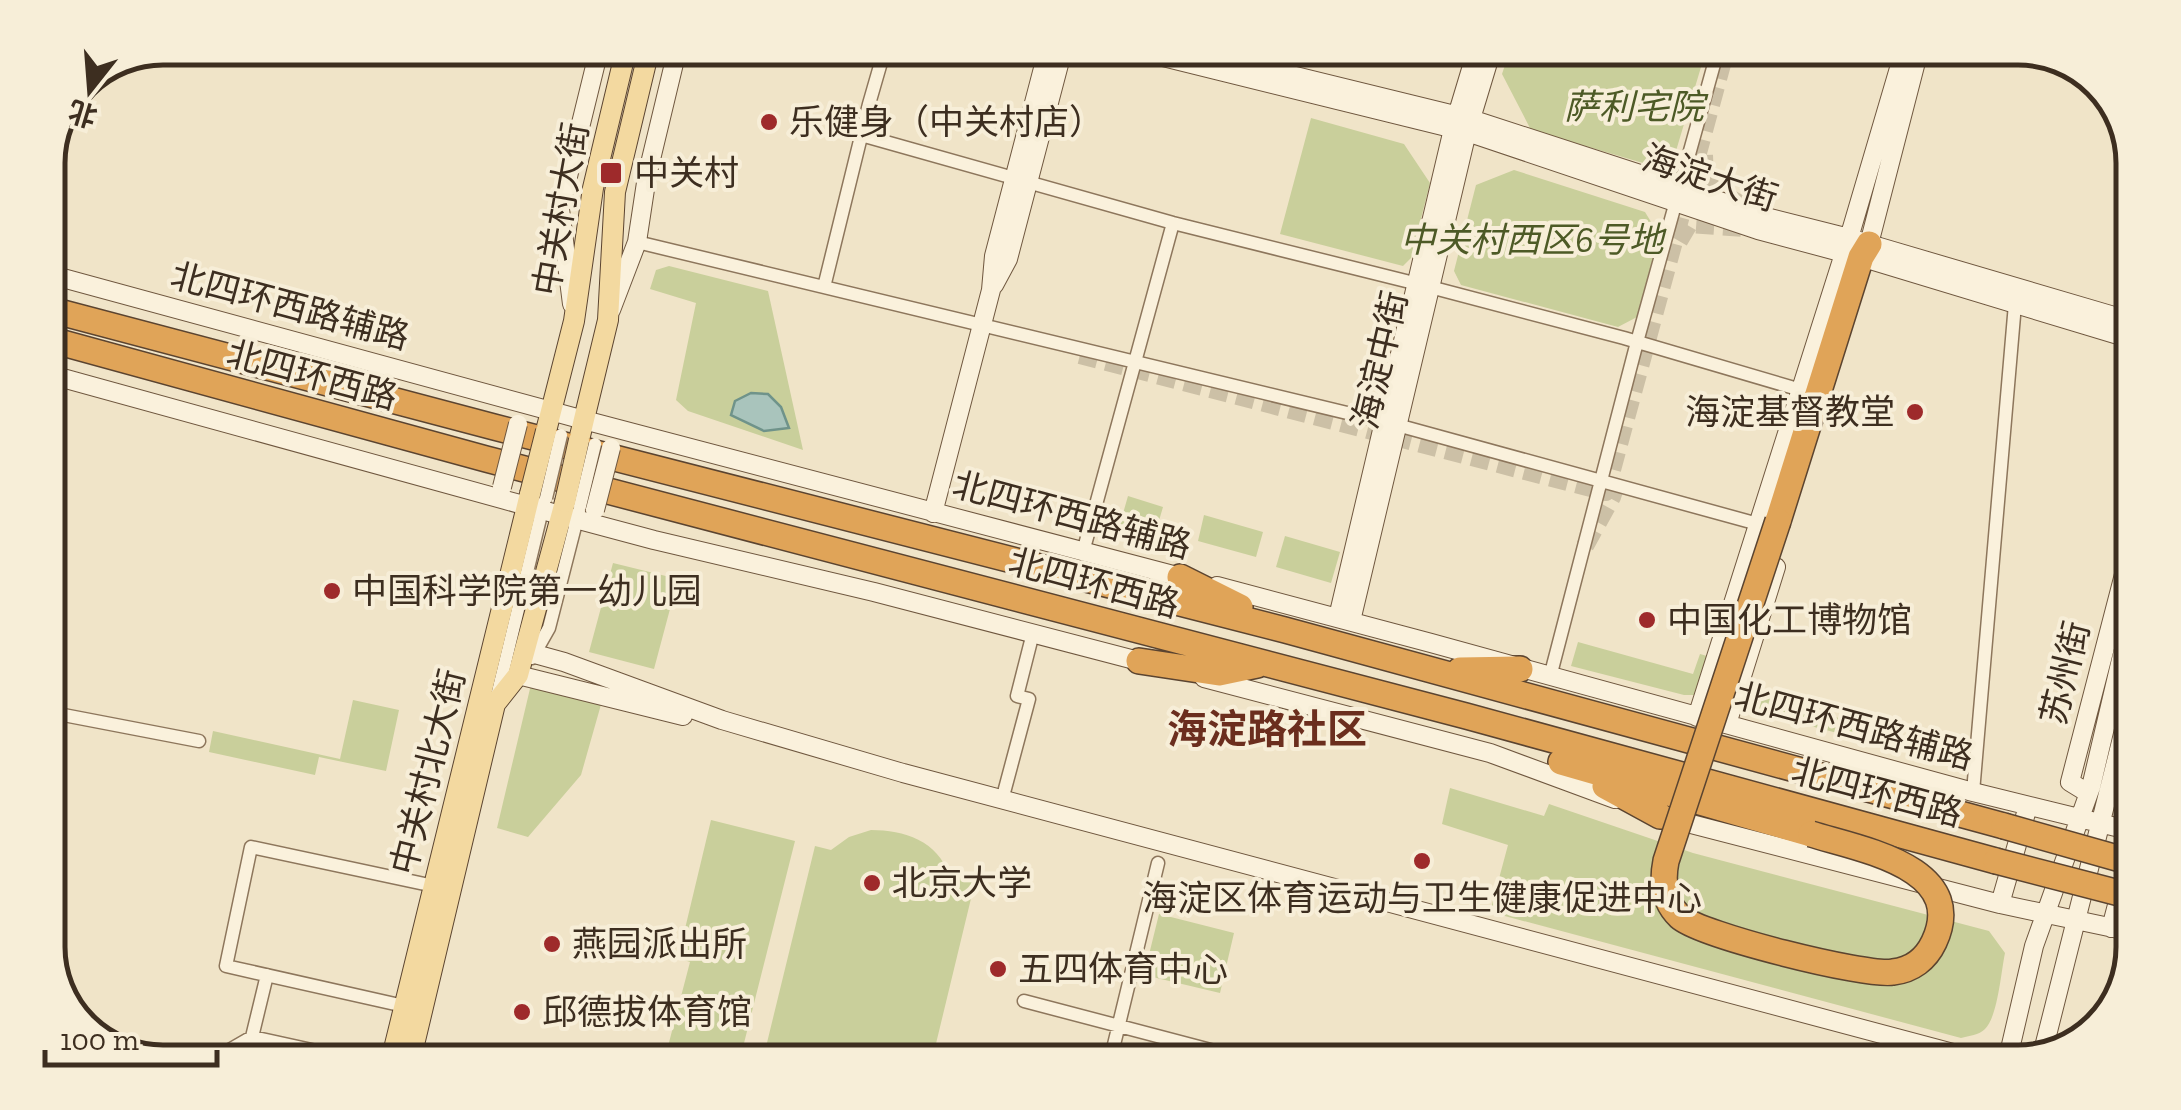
<svg xmlns="http://www.w3.org/2000/svg" width="2181" height="1110" viewBox="0 0 2181 1110" font-family="'Zilla Slab','Noto Sans SC',serif">
<rect width="100%" height="100%" fill="#f0e4c8"/>
<path fill="#c9cf9b" d="M1508,56L1704,57L1670,171L1531,130L1502,74Z
M1311,118L1404,144L1430,183L1411,258L1403,266L1280,234Z
M1514,170L1645,212L1659,235L1637,317L1618,327L1461,285L1454,271L1476,185Z
M669,266L768,291L803,450L688,411L676,400L696,303L650,289L656,270Z
M1128,496L1163,507L1153,541L1118,531Z
M1204,515L1263,532L1256,557L1198,541Z
M1285,536L1340,552L1331,583L1276,567Z
M613,563L678,579L654,669L589,652Z
M1578,642L1693,674L1700,654L1707,656L1694,695H1684L1571,666Z
M533,676L604,694L581,775L528,837L497,828Z
M1758,693L1910,740V752L1753,711Z
M353,700L399,710L386,771L319,757L315,775L209,752L213,731L340,759Z
M1450,788L1544,816L1549,804L1693,853L1989,931L2005,953C2001,972 1998,1016 1985,1029C1979,1035 1969,1036 1961,1038L1490,912L1508,845L1442,824Z
M711,820L795,841L741,1055L666,1054L690,962L678,958Z
M871,830C904,830 938,841 949,875L975,882L933,1056L764,1055L815,846L831,850L849,837Z
M1159,914L1234,933L1220,993L1144,975Z"/>
<path fill="#a9c4bc" stroke="#6f938a" stroke-width="2.5" d="M751,393L768,394L781,407L789,428L764,431L731,415L735,401Z"/>
<g fill="none" stroke-linecap="round" stroke-linejoin="round">
<path stroke="#ccc0a6" stroke-width="18" stroke-dasharray="18 9" stroke-linecap="butt" d="M1704,155L1705,183L1740,204
M1679,241L1689,224L1744,228
M1080,355L1606,492L1724,57
M1585,546L1612,497L1616,484"/>
<defs>
<path id="street" d="M861,135L1173,223L1430,287L1624,338L1801,390
M48,178L61,127
M637,242L1397,425L1758,524
M824,287L869,104L884,52
M1083,552L1173,223
M532,658L549,628L579,511
M1550,677L1637,342L1716,57
M497,696L544,502
M48,712L199,741
M1973,792L2015,304
M1002,800L1029,699L1017,696L1033,633
M1024,1001L1241,1058
M404,1006L226,966L251,847L434,886
M252,1037L267,975
M226,1052L252,1037L321,1052
M1111,1057L1158,863"/>
<path id="secondary" d="M1151,54L1467,132L1758,230L1870,260L2131,339
M1205,54L1471,119L1680,187L1762,216L1849,238L2131,321
M1870,255L1869,244L1917,58
M48,274L584,420L1192,580
M994,285L1008,259L1062,53
M572,304L560,209L599,50
M611,310L637,242L647,176L677,51
M48,374L527,506L654,540L874,592L1150,664
M933,513L991,290L994,256L1047,53
M1217,586L1431,643L1973,792L2124,829
M1338,617L1453,129L1475,56
M1351,621L1467,132L1490,56
M535,654L564,662L722,720L903,773L1979,1060L2012,1062
M518,675L683,716
M1204,678L1490,753L1615,799
M1697,717L1849,238L1902,58
M1727,724L1776,567
M2088,793L2070,782L2128,559
M1668,818L2000,904L2123,930
M2000,904L2028,806
M2111,928L2123,882
M2042,1055L2126,722
M2007,1062L2034,946L2091,787L2127,634"/>
<path id="primary" d="M546,431L574,321L593,188L626,50
M579,440L608,320L615,192L649,50
M393,1053L530,494
M412,1053L495,704L518,675L565,502"/>
<path id="highway" d="M48,309L494,427L1285,630L2004,826
M48,339L486,459L1466,716L1996,861
M1778,521L1861,257L1869,244
M1180,577L1240,607
M1139,661L1219,673L1257,665
M1460,670L1520,669
M1561,762L1811,834
M1605,786L1660,816"/>
</defs>
<use href="#street" stroke="#8d765c" stroke-width="15"/>
<use href="#secondary" stroke="#6f573f" stroke-width="20"/>
<use href="#primary" stroke="#5b4430" stroke-width="22"/>
<use href="#highway" stroke="#5b4430" stroke-width="28"/>
<use href="#street" stroke="#faf1dc" stroke-width="12"/>
<use href="#secondary" stroke="#faf1dc" stroke-width="18"/>
<use href="#primary" stroke="#f3d9a0" stroke-width="20"/>
<use href="#highway" stroke="#e0a458" stroke-width="25"/>
<defs>
<path id="street-bridge" d="M546,498L561,435
M580,506L595,444"/>
<path id="secondary-bridge" d="M502,487L518,424
M595,510L611,448"/>
<path id="primary-bridge" d="M530,494L546,431
M565,502L579,440"/>
<path id="highway-bridge" d="M1778,521L1666,861C1662,881 1664,902 1680,917C1700,935 1866,977 1893,972C1912,970 1926,959 1934,942C1969,867 1859,849 1811,834
M2004,826L2124,860
M1996,861L2123,894"/>
</defs>
<use href="#street-bridge" stroke="#8d765c" stroke-width="15" stroke-linecap="butt"/>
<use href="#secondary-bridge" stroke="#6f573f" stroke-width="20" stroke-linecap="butt"/>
<use href="#primary-bridge" stroke="#5b4430" stroke-width="22" stroke-linecap="butt"/>
<use href="#highway-bridge" stroke="#5b4430" stroke-width="28" stroke-linecap="butt"/>
<use href="#street-bridge" stroke="#faf1dc" stroke-width="12"/>
<use href="#secondary-bridge" stroke="#faf1dc" stroke-width="18"/>
<use href="#primary-bridge" stroke="#f3d9a0" stroke-width="20"/>
<use href="#highway-bridge" stroke="#e0a458" stroke-width="25"/>
</g>
<g fill="#9e2a2b" stroke="#f7eed8" stroke-width="4">
<circle cx="769" cy="122" r="10"/>
<rect x="599" y="161" width="24" height="24" rx="5"/>
<circle cx="1915" cy="412" r="10"/>
<circle cx="332" cy="591" r="10"/>
<circle cx="1647" cy="620" r="10"/>
<circle cx="1422" cy="861" r="10"/>
<circle cx="872" cy="883" r="10"/>
<circle cx="552" cy="944" r="10"/>
<circle cx="998" cy="969" r="10"/>
<circle cx="522" cy="1012" r="10"/>
</g>
<g text-anchor="middle" stroke-width="8" stroke-linejoin="round" paint-order="stroke">
<g font-size="35" font-style="italic" fill="#4d5a26" stroke="#f7eed8">
<text x="1634" y="119">萨利宅院</text>
<text x="1532" y="252">中关村西区6号地</text>
</g>
<g font-size="35" fill="#3d2e20" stroke="#f7eed8" text-anchor="start">
<text x="789" y="134">乐健身（中关村店）</text>
<text x="634" y="185">中关村</text>
<text x="1895" y="424" text-anchor="end">海淀基督教堂</text>
<text x="352" y="603">中国科学院第一幼儿园</text>
<text x="1667" y="632">中国化工博物馆</text>
<text x="892" y="895">北京大学</text>
<text x="1422" y="910" text-anchor="middle">海淀区体育运动与卫生健康促进中心</text>
<text x="572" y="956">燕园派出所</text>
<text x="1018" y="981">五四体育中心</text>
<text x="542" y="1024">邱德拔体育馆</text>
</g>
<g font-size="35" fill="#3d2e20" stroke="#f7eed8">
<text transform="translate(1710 178) rotate(18)" y="12">海淀大街</text>
<text transform="translate(561 209) rotate(-80)" y="12">中关村大街</text>
<text transform="translate(290 306) rotate(15)" y="12">北四环西路辅路</text>
<text transform="translate(1380 360) rotate(-77)" y="12">海淀中街</text>
<text transform="translate(312 375) rotate(15)" y="12">北四环西路</text>
<text transform="translate(1072 515) rotate(15)" y="12">北四环西路辅路</text>
<text transform="translate(1094 583) rotate(15)" y="12">北四环西路</text>
<text transform="translate(2065 673) rotate(-76)" y="12">苏州街</text>
<text transform="translate(1854 726) rotate(15)" y="12">北四环西路辅路</text>
<text transform="translate(428 772) rotate(-76)" y="12">中关村北大街</text>
<text transform="translate(1877 792) rotate(15)" y="12">北四环西路</text>
</g>
<g font-size="40" font-weight="bold" fill="#6b2e1e" stroke="#f7eed8">
<text x="1267" y="743">海淀路社区</text>
</g>
</g>
<path d="M0 0H2181V1110H0ZM163 65H2018A98 98 0 0 1 2116 163V947A98 98 0 0 1 2018 1045H163A98 98 0 0 1 65 947V163A98 98 0 0 1 163 65Z" fill="#f7eed8" fill-rule="evenodd"/>
<path fill="none" stroke="#3d2e20" stroke-width="5" d="M163 65H2018A98 98 0 0 1 2116 163V947A98 98 0 0 1 2018 1045H163A98 98 0 0 1 65 947V163A98 98 0 0 1 163 65Z"/>
<g transform="translate(90 90) rotate(197)" stroke="#f7eed8" stroke-width="8" paint-order="stroke">
<path d="M0-8L18 38L0 25L-18 38Z" fill="#3d2e20"/>
<text y="-15" font-size="28" font-weight="bold" text-anchor="middle" fill="#3d2e20">北</text>
</g>
<path d="M45 1050v15h172v-15" fill="none" stroke="#3d2e20" stroke-width="5"/>
<text x="60" y="1050" font-size="30" fill="#3d2e20" stroke="#f7eed8" stroke-width="8" paint-order="stroke">100 m</text>
</svg>
